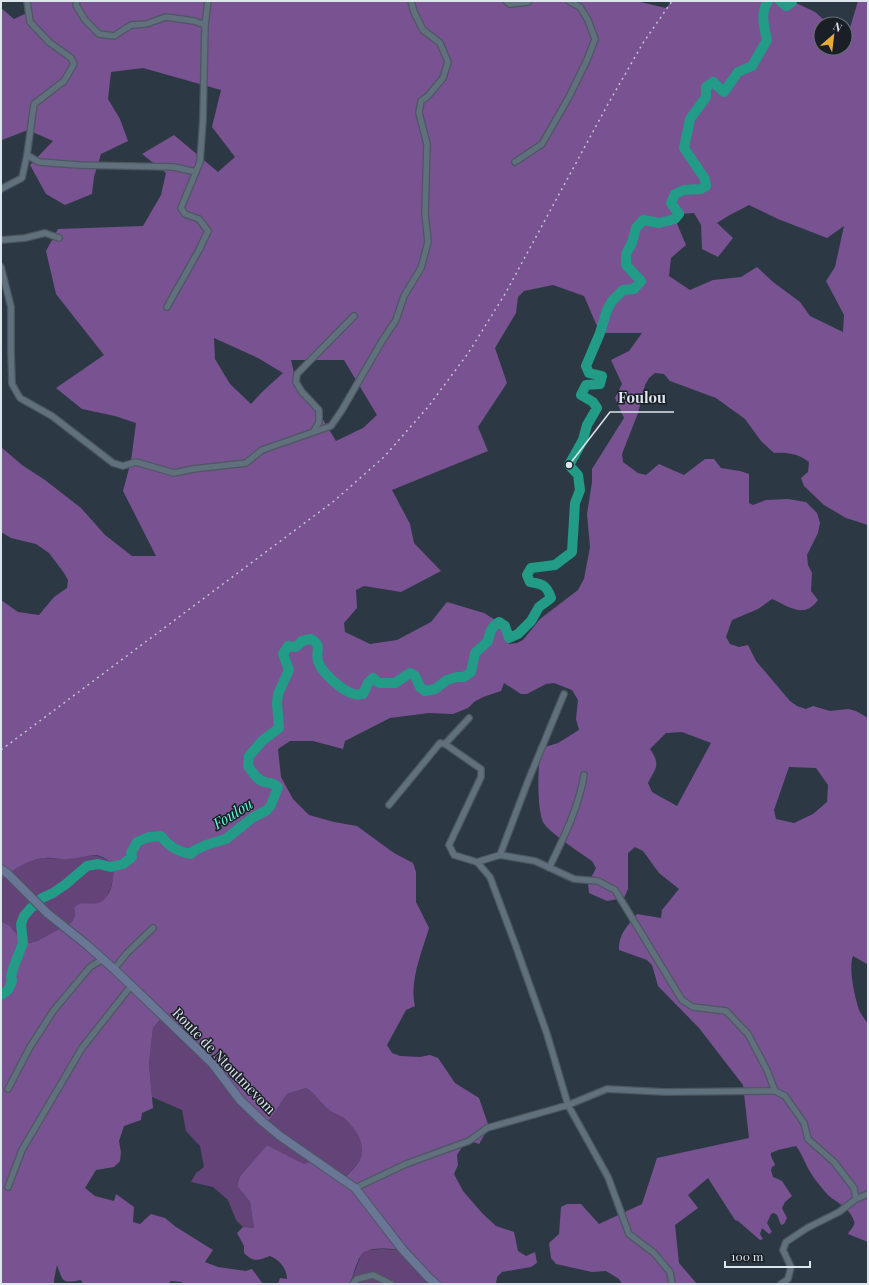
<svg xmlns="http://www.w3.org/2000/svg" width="869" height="1285" viewBox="0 0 869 1285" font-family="'Playfair Display',serif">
<rect width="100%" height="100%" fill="#2c3945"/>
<path fill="#644379" d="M89,855C101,855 106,859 115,866C113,877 112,900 97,904C87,907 86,899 74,908L75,915L72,922L37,941L29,943L22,941L10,926L1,921V879L14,868L32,860L45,858L69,859Z
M163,1016L270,1119L287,1094L306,1088C316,1094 319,1102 328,1109C333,1114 341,1115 346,1120C359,1131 368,1148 358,1163C353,1169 348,1174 343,1179L304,1164L267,1145L240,1176L237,1186L250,1202L254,1228L243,1227L236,1220L228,1200L213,1187L191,1182L196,1173L204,1167L200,1146L186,1131L182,1110L152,1097L149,1064L153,1028Z
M382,1249L403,1250L436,1284H350L361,1255L367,1250Z"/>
<path fill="#795291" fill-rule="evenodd" d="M30,1H636L666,8L672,1H792L815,12L829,24H821V48H845V37L847,38L858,1H868V525L846,518L824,505L804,486L801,478L808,472L809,462C799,454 787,452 774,453L761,441L745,419L716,398L670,381L664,374L655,373L649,378L645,385L638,413L622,454L623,462L638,473L646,475L659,464L684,475L705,459H714L721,468L740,471L749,474V503L753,505L766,500L788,499L806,502L817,513L820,523L818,533L807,555L808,565L812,573L811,591L818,600C804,619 790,607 772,599L758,609L732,620L726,637L730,644L739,647L748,645L756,661L790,701L797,706L806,709L813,706L830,711L848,709L856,711L868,718V966L867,964L853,956C848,969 855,997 859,1010C861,1015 865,1019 868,1024V1242L848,1234C850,1230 856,1225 854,1221C850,1208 837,1203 828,1195C819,1185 810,1174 805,1162C802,1156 800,1151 796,1146L778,1150L771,1153V1156L775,1165L772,1167L771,1170L773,1177L782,1181L792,1196L785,1202L782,1208L787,1218L784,1224L781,1225L777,1215L774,1213L771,1214L767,1223L772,1232L769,1234L762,1228L760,1234L763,1239L760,1240L738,1221L735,1220L708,1178L688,1195L698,1208L675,1225L679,1263L697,1284H622L619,1279L606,1271L592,1272L556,1264L551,1258L549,1243L559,1234L561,1207L567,1204H581L599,1224L642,1204L657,1158L749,1138L743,1085L699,1028L658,986L652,965L647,960L619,950C618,935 628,925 637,914L661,918L662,910L679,889L659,873L643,851L635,847L628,853V889L624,898L607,901L589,893L588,884L596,868L592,861C582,854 547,831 543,822C537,809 537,762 542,748L558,743L579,730L576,719L578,700L572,690L554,683L546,684L527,694H521L504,683L501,691L483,697L474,702L468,708L453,714L429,713L390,718L345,741L343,749L313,741H290L278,749L281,777L293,799L309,815L334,822L357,826L394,853L413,863L416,872V902L429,928C422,952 409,981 415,1006L406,1010L387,1045L392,1053L400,1056L420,1057L430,1055L438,1058L455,1083L479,1098L489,1127L479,1144L470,1141L462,1147L457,1155L458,1165L454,1174L463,1191L482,1213L496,1226L514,1232L518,1251L526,1256L535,1252L537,1263L531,1267L502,1272L497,1277L496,1284H436L403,1250C392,1249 370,1246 362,1254C357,1260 353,1276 350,1284H278L280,1278L287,1279C287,1269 280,1260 270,1256C258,1260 254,1263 244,1253V1246L237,1233L243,1227L254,1228L250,1202L237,1186L240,1176L267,1145L304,1164L316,1160L343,1179C348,1174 354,1169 358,1163C368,1148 358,1131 346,1120C341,1115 333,1114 328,1109C319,1102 316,1094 306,1088L287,1094L270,1119L263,1122L212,1063L163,1016L153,1028L149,1064L153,1108L142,1113L141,1120L124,1126L119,1141L121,1152L120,1161L114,1167L96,1170L85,1188L95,1196L114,1201L116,1194L134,1207L133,1222L140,1224L151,1214L165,1218L176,1227L213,1250L205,1262L218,1267L246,1271L252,1269L263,1284H185L181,1282L171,1281L168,1284H83L81,1280C61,1284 63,1281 57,1265L54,1280V1284H1V921L10,926L22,941L29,943L37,941L72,922L75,915L74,908C84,895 98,915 110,891C113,884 113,873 115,866C94,848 93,857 69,859C61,860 53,857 45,858C28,859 14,869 1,879V600L18,612L39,615L54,597L67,588L68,580L64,573L49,553L36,544L11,538L1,532V447L22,465L45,480L81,508L105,535L132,556H156L123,491L131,461L136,423L115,416L82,409L56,388L104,355L56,294L46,251L58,229L143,226L161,195L166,173L142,154L174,135L218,172L235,157L212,127L221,90L143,68L111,72L108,99L120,119L128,141L101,154L94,177L92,194L65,205L46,194L30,165L53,141L28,130L2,140L1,138V8L14,19L29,12ZM749,205L778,219L827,238L844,226L835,267L826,281L844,315L843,332L810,316L800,302L773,282L757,267L741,277L713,280L690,290L669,276L671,258L686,245L675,219L679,214L694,213L701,225L702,249L718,257L733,238L717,223L728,216ZM553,285L584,296L600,333H642L629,351L611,360L622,384L615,398L624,418L592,469V482L587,514L590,547L584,579L578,590L540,619L523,640L517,643L509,644V638L505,626L484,613L447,602L431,622L397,640L370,644L345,632L344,623L357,608L356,590L364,586L401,592L441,571L414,543L410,524L392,490L488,451L478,427L507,383L495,348L516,313L518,297L524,291ZM214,338L258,358L283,373L262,392L251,404L230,384L215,359ZM291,360H344L377,415L363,428L336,441L322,418L297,386ZM682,732L711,743L677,806L652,792L648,783C656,767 661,765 650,749L666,733ZM789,767L816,768L828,785L827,802L813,814L794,823L776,819L774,810Z"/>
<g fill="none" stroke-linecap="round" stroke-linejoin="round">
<path stroke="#229b87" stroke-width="10" d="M780,1L786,6L792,2V1
M1,995L8,990L12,981L11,976L14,966L23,943L21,924L24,916L30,909L42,898L53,893L66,884L87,866L98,864L111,867L123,864L132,857L131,853L137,842L149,837L161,836C168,846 179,852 191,854L195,850L206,845L226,839L252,818L267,810L271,805L278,787C271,782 272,784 265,782C257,781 252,771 248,766L249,756L263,740L279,728L277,703L278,694L289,670L283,654L288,646L296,647L302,641L311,639C323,646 315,651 318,661C321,672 342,691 354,694C356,695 360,694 363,694L368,683L373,678L379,683H395L410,673L415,676L420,687L425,691L435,689L447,680L457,677H464L471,672L475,653L488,641C490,632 491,627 499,622L505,626L509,638L518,634L531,621L539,607L551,598C547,585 542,584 530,582L527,575L531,568L555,565L572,552L575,503L580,490L578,475L569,465L583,440L587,425L597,408L593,402L581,395L586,385L600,384L602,376L589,373L586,366L600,333L607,310L612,301L623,290L634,289L641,281L626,265V254L632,243L636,228L643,220L659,223L675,219L679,214L671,203L675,194L684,190L701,189L706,186L705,179L684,148L690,119L706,97V87L713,82L724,92L738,72L752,66L767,40C764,27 760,13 768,1"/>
<defs>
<path id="street" d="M77,1L76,5L85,20L99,34L114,36L131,25L146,24L166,17L194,21L205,25
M506,1L510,4L528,2L529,1
M27,155L39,162L79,165L174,167L196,172
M515,162L542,144L569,97L587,60L595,39L588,20L580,7L569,1
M1,189L22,178L27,155L34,104L64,81L74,64L71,58L49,42L30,22L27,1
M1,240L25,238L45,233L59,238
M1,267L11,307V351L12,384L20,398L52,416L113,463L123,466L136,462L174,473L193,469L246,463L262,450L331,426L342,410L382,341L396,320L404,296L421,268L428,242L425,214L427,144L419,113L421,101L428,96L443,78L448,62L440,43L423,30L414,12L411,1
M167,307L199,250L208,231L199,219L185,214L181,208L200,162L203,119L205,25L208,1
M314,431L319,422V410L302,392L296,382L297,374L354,316
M445,744L481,769V777L449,845L454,855L477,862L490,877L514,941L547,1034L568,1105L608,1177L629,1234L654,1253L670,1272L672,1284
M389,805L440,743L445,744L469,718
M500,855L528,781L564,694
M477,862L500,855L535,861L574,879L598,881L615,890L682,1000L693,1007L726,1011L748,1034L767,1070L775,1091
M549,868C563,839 579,807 584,775
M114,969L127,953L153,928
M8,1089L30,1047L54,1010L90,967L103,959
M8,1187L22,1150L82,1048L131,986
M355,1188L406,1164L469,1141L487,1128L568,1105L607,1089L665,1092L775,1091L785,1096L804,1123L808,1139L834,1162L854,1188L856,1199
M353,1284L357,1279L373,1275L391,1284
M781,1284L788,1279L791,1267L783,1250L786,1242L807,1228L839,1212L856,1199L868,1194"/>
<path id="secondary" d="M1,869L8,874L47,913L87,945L114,969L212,1063L240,1100L263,1122L280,1136L355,1188L403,1250L429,1278L436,1284"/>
</defs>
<use href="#street" stroke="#4c5761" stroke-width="8"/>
<use href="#secondary" stroke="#4c5761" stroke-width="10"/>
<use href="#street" stroke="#61707d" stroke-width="5.5"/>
<use href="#secondary" stroke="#697696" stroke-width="8"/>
<path stroke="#bec7cf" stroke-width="1.5" stroke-dasharray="2 4" stroke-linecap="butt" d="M1,750L334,501L384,457L428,407L469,352L505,294L608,104L643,43L672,1"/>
</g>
<g text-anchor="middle" stroke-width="3" stroke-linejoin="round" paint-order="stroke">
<g font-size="14" fill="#dde5ed" stroke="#191f25">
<text transform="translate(224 1061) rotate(46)" y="5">Route de Ntoutmevom</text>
</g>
<g font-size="15" font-style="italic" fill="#61fade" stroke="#191f25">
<text transform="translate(233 814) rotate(-32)" y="5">Foulou</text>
</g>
</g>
<path fill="none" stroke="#dde5ed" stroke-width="1.5" d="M569 465L610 412H674"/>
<circle fill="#dde5ed" stroke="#191f25" stroke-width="1.5" cx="569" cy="465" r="4"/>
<g font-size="15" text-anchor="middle" font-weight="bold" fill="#dde5ed" stroke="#191f25" stroke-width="3" stroke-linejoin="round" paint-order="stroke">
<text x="642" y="403">Foulou</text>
</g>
<rect width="869" height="1285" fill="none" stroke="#dde5ed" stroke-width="4"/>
<g transform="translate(833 36) rotate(28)"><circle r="19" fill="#191f25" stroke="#676e75"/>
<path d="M0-3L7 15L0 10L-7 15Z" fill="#e8ab37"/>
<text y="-6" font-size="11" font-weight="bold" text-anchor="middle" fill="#dde5ed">N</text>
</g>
<path d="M725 1261v6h85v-6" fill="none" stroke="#dde5ed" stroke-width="2"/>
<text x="731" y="1261" font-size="12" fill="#dde5ed" stroke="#191f25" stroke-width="3" paint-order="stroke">100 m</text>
</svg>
